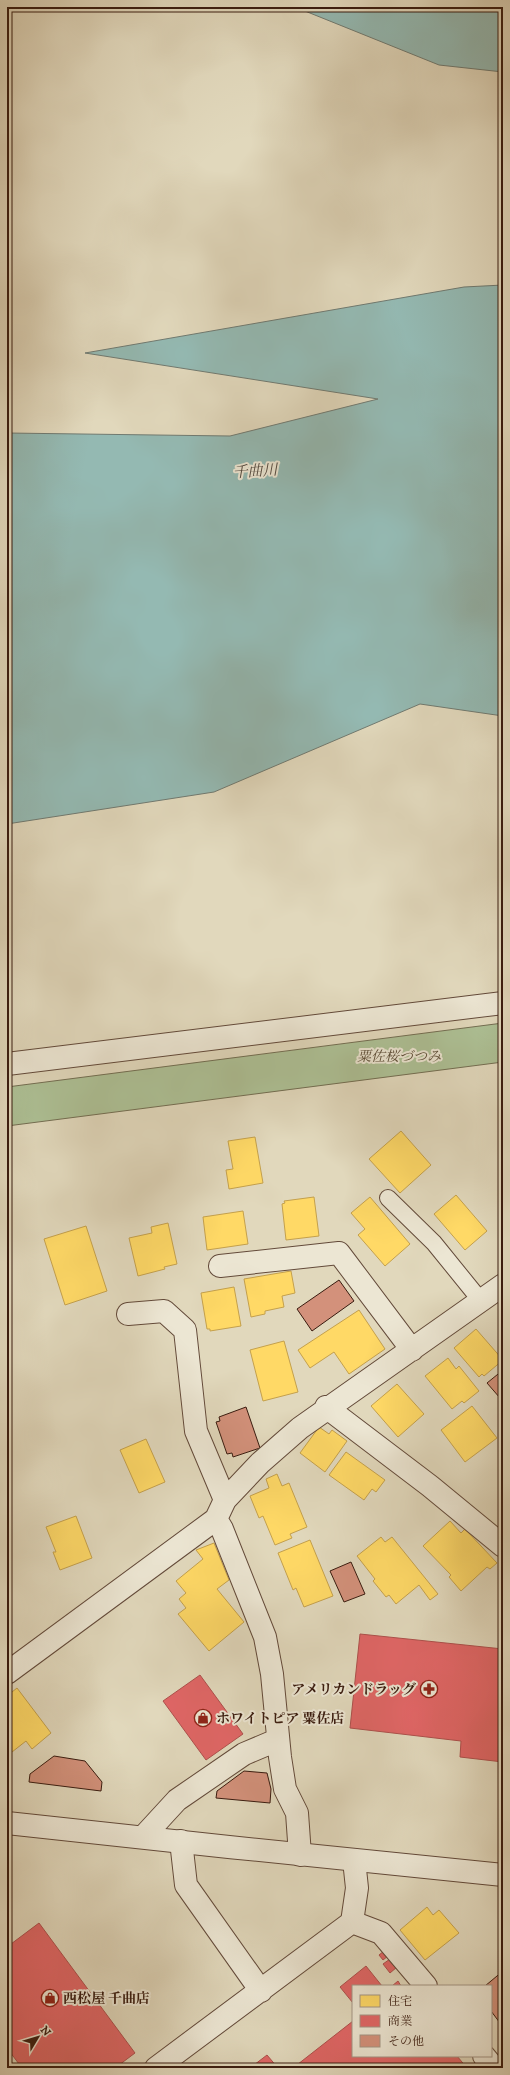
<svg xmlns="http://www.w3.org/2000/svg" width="510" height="2075" viewBox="0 0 510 2075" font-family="'IM FELL DW Pica','Noto Serif JP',serif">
<rect width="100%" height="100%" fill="#e1d8bc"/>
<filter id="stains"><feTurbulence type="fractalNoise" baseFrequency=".005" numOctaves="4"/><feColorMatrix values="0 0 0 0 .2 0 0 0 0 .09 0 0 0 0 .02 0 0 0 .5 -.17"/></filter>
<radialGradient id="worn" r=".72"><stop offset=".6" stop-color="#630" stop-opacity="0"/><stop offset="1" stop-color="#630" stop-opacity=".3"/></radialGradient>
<path fill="#adc095" stroke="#736e52" d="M503,1023V1062L7,1126V1087Z"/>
<path fill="#94b9b2" stroke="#707a71" d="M295,7H503V72L439,65Z
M503,285V716L420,704L214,792L7,824V433L230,436L378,399L85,353L464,287Z"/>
<path fill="#ffd966" stroke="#c4a04c" d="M401,1131L431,1165L400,1193L369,1159Z
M255,1137L263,1183L229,1189L226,1170L233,1169L228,1141Z
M456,1195L487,1231L465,1250L434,1214Z
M314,1197L319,1236L286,1240L282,1204L285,1203L284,1201Z
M370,1197L410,1244L385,1266L358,1235L365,1229L351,1213Z
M243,1211L248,1244L207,1250L203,1217Z
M168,1223L177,1264L164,1267L165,1269L138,1276L129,1238L152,1233L151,1227Z
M86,1226L107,1291L65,1305L44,1239Z
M291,1271L295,1293L282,1296L284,1307L265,1311V1314L251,1317L244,1279Z
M234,1287L241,1326L210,1331V1329H207L201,1293Z
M359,1310L385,1349L349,1374L334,1352L310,1368L298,1350Z
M476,1329L503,1360L484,1376L482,1374L479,1377L454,1348Z
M284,1341L298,1392L263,1401L250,1350Z
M448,1358L456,1369L459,1366L479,1391L464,1403L462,1401L452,1409L425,1376Z
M397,1384L424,1414L398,1437L371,1406Z
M472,1406L497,1438L465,1462L441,1430Z
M319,1427L329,1434L332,1430L347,1441L325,1472L300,1453Z
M146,1439L165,1482L139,1493L120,1450Z
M346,1452L385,1480L376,1492L372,1489L364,1500L329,1475Z
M277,1474L282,1486L289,1483L307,1527L290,1534L292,1538L275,1545L263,1516L259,1518L250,1496L269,1488L266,1479Z
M76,1516L92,1558L60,1570L53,1552H56L46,1527Z
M450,1521L461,1533L465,1529L497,1563L490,1569L487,1567L461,1591L449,1577L451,1575L423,1546Z
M381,1537L385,1542L392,1537L438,1594L430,1600L419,1585L396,1604L389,1595L386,1597L373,1581L375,1579L357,1556Z
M310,1540L333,1596L304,1607L296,1588L293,1590L278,1553Z
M214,1543L229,1580L217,1589L244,1622L209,1651L178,1614L186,1608L179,1599L186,1593L176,1581L203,1559L196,1550Z
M17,1688L51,1733L32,1749L26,1741L12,1752L7,1746V1696Z
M427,1907L433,1915L439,1910L459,1933L425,1960L400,1930Z"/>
<path fill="#e06666" stroke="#ae504c" d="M360,1634L503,1649V1762L460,1757L461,1741L350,1728Z
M200,1675L243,1734L206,1760L163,1701Z
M39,1923L135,2053L115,2068H22L7,2048V1947Z
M384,1951L388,1956L383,1960L379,1955Z
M390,1959L397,1967L390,1973L383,1964Z
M366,1966L382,1986H353V2003L340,1987Z
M398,1981L401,1986H392Z
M353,2021V2056H457L467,2068H293Z
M267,2055L278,2068H250Z"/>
<path fill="#d3917b" stroke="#391b0f" d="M339,1280L354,1301L312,1331L297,1309Z
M503,1370V1396L500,1398L487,1383Z
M246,1407L260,1448L233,1457L232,1453L227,1454L216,1422L220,1421L219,1417Z
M351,1562L365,1594L344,1602L330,1571Z
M54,1756L85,1761L102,1782L101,1791L29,1782L30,1774Z
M244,1771L267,1773L271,1789L270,1803L216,1798L217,1791Z
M503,1971V2027L491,2011V1986H485Z"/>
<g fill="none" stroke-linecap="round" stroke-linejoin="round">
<defs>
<path id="service" d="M388,1198L434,1243L481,1301"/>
<path id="minor" d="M7,1064L503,1003
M220,1266L339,1253L412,1350
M128,1314L164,1311L185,1330L196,1431L225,1500
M326,1407L430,1486L503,1546
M216,1519L222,1529L265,1637L272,1674L280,1757L285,1789L297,1813L300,1855
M7,1673L216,1519L225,1500L260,1463L300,1428L503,1285
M143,1837L177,1800L244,1754L277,1740
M181,1841L186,1885L261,1991
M352,1922L381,1933L426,1986
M484,2056L494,2068
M156,2068L352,1922L357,1888L354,1860"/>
<path id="tertiary" d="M7,1823C172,1841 338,1859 503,1875"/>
</defs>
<use href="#service" stroke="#634a3a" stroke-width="18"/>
<use href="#minor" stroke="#634a3a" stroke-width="24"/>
<use href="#tertiary" stroke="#634a3a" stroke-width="24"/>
<use href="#service" stroke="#ece6d3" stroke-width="16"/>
<use href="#minor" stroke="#ece6d3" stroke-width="22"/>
<use href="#tertiary" stroke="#ece6d3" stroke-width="22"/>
</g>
<defs>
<symbol id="pharmacy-ring" viewBox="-11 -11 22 22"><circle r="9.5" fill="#ece6d3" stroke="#8f2418" stroke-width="1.5"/><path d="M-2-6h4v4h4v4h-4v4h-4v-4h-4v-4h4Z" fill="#8f2418"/></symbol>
<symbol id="shop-ring" viewBox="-11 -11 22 22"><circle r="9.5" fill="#ece6d3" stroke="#8f2418" stroke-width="1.5"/><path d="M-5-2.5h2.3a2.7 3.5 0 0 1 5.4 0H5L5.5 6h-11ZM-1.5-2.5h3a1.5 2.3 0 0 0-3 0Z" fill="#8f2418"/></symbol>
</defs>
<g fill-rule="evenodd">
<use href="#pharmacy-ring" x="419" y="1679" width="20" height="20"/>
<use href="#shop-ring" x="193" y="1708" width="20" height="20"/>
<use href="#shop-ring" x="40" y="1988" width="20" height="20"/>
</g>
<g text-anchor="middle" stroke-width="4" stroke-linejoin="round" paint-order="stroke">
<g font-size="14" font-style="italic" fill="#5c4d37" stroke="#ece6d3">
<text x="399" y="1061">粟佐桜づつみ</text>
</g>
<g font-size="14" font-weight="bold" fill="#391b0f" stroke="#ece6d3" text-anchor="start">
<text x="416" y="1694" text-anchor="end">アメリカンドラッグ</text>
<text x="216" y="1723">ホワイトピア 粟佐店</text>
<text x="63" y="2003">西松屋 千曲店</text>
</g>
<g font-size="15" font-style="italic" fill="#544a40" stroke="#ece6d3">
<text transform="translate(255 471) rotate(-4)" y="5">千曲川</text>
</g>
</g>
<rect width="510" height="2075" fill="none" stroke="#e1d8bc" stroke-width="24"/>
<rect x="8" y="8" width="494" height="2059" fill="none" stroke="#391b0f" stroke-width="2"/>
<rect x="12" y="12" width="486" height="2051" fill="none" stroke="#391b0f"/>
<rect x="352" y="1985" width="140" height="72" fill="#ece6d3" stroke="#a49585"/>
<rect x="360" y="1995" width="20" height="12" fill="#ffd966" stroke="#a49585"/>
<text x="388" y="2005" font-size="12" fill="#391b0f">住宅</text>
<rect x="360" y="2015" width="20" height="12" fill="#e06666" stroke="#a49585"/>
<text x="388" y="2025" font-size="12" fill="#391b0f">商業</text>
<rect x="360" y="2035" width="20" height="12" fill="#d3917b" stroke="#a49585"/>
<text x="388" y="2045" font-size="12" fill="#391b0f">その他</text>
<g transform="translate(38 2037) rotate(52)" stroke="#ece6d3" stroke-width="3" paint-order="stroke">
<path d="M0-3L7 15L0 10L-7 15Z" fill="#391b0f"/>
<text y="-6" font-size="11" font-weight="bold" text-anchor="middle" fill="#391b0f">N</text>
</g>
<rect width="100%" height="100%" filter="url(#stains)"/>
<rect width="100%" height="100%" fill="url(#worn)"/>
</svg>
